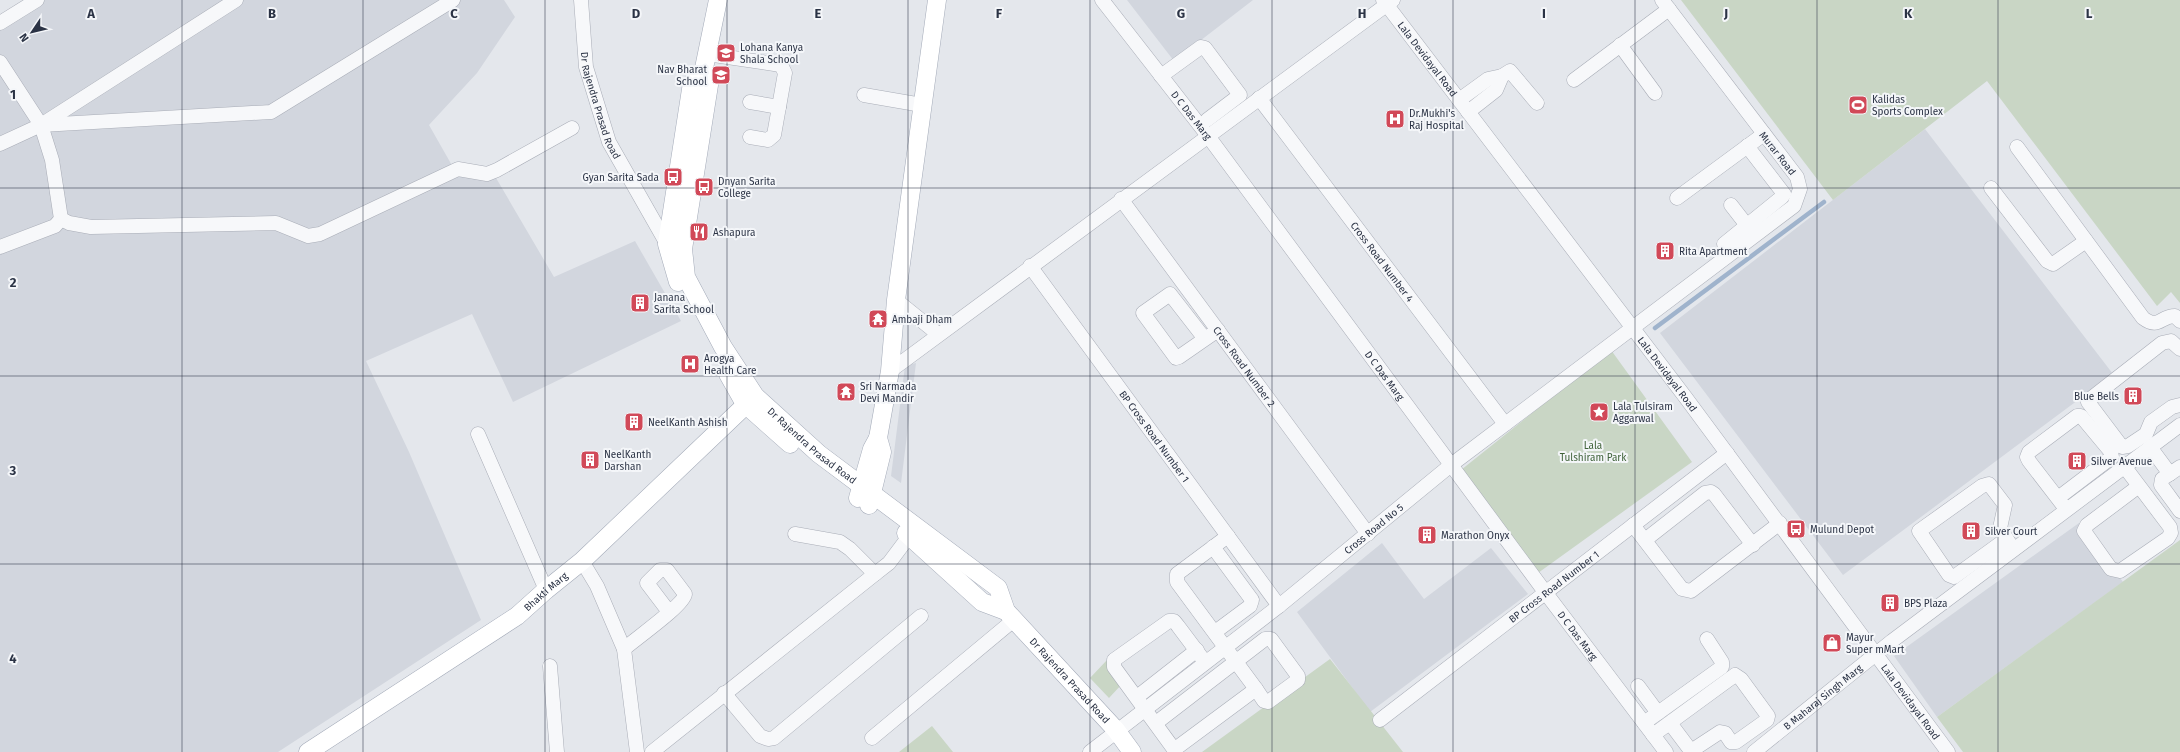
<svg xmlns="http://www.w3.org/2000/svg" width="2180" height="752" viewBox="0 0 2180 752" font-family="'Fira Sans',sans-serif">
<rect width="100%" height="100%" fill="#e4e7ec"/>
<path fill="#d2d6de" d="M45,0H504L515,17L477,73L429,125L458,176L489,166L554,277L635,241L681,321L513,402L472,314L366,361L409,452L481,620L278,752H0V28Z
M1127,0H1253L1174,61Z
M1925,129L2113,374L1843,575L1660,333Z
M916,363L901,483L891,476L905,366Z
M2079,523L2123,582L1937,717L1894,656Z
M1382,543L1424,599L1491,548L1528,594L1370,712L1297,612Z"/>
<path fill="#c9d6c5" d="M1681,0H2180V303L2171,292L2157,306L1987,81L1833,200Z
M1611,350L1692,462L1538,573L1461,470Z
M2180,540V752H1963L1937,717Z
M1330,659L1403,752H1202Z
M1107,660L1122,684L1109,698L1090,678Z
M932,726L953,752H899Z"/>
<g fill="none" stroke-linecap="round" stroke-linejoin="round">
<path stroke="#9fb3cc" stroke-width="4.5" d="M1655,328L1824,202"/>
<defs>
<g id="minor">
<path id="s1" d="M581,0L586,67L609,142L667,244L671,245"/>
<path id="s2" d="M1102,0L1208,136L1545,592L1666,752"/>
<path id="s3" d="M1383,0L1686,398L1948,752"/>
<path d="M0,23L37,0"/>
<path d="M1620,45L1655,93"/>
<path d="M707,54L781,65L785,73L774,135L768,140L750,137"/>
<path d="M0,62L41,125L52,160L61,219L55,226L0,247"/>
<path d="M1161,76L1201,47L1205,48L1240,95L1207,120"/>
<path d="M1574,80L1669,9"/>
<path d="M864,95L922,105"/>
<path id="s4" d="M1259,98L1505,424"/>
<path d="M1459,100L1488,79L1502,76"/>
<path d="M750,102L779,107"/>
<path d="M1468,112L1496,90L1502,76L1510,71L1537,103"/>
<path d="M41,125L271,112L453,0"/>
<path d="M0,144L41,125L236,0"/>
<path d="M2017,147L2143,318C2159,330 2160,316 2175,316L2180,321"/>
<path d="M1991,188L2047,261L2053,264L2086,241"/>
<path d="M1677,198L1764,134"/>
<path id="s5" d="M1121,199L1368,534"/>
<path d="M1731,205L1752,232"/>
<path d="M61,219L69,223L91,227L276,223L308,236L320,234L458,169L487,174L497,170L572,128"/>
<path d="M1724,244L1782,197L1784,194L1747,146"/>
<path id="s6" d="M1030,266L1279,606"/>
<path d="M896,300L938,334"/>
<path d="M1205,339L1170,294L1143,313L1176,358L1179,357L1218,330"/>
<path d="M2180,349L2171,341L2162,343L2089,400L2088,402L2122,447L2128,446L2146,434L2151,422L2172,407L2180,405"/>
<path d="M890,371L1393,0"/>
<path d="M478,434L546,590"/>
<path d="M2150,447L2170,474"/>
<path d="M2124,466L2170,527L2171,533L2168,538L2120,571L2111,569L2084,531L2087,525L2139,486"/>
<path d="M2180,467L2162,479L2161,485L2180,511"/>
<path d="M2058,498L2112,457L2111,452L2081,416H2077L2029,452L2027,457L2029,461L2066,509"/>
<path d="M1633,525L1682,589L1691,591L1780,523"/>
<path d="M795,534L840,542L850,549L875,574"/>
<path d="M1228,536L1177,574V582L1256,689"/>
<path d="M1645,540L1705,493L1711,492L1714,494L1753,545"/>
<path d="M2005,540L1954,577L1949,575L1919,531L1982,486L1989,484L2005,505L2000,528L2013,549"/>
<path d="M1213,547L1252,600L1250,606L1215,632"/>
<path d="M582,561L597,586L624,649L637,752"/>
<path d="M624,649C635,639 684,605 685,594L667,570H660L647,583L669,612"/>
<path d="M550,666L557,752"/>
<path d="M1638,686L1658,713"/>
<path d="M724,693L760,736L768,739L774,738L921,616"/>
<path d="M1137,697L1197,650"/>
<path id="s7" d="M1380,720L1727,453"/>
<path d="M1156,723L1265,639H1271L1298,676V680L1268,702L1264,701L1256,689L1175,749L1173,748L1114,667V660L1169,621H1174L1178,626L1205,662"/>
<path d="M1644,723L1722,667V662L1707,639"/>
<path d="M1653,735L1735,675L1741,679L1768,716L1767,720L1736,742H1731L1725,733L1720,732L1691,751L1670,723"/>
<path d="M872,738L1015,619"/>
<path d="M652,752L875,574L889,563L910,535"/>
<path id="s8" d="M1090,752L1279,606L1451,465L1794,206L1800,189L1797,177L1662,0"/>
<path id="s9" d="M1754,752L1892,641L2180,425"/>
</g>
<g id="major">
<path id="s10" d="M703,73L709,85L683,249L686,277L723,347L755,396L819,454L998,588L1006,611L1116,730L1132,752"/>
<path d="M678,282L667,244L692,83L703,73L718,0"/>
<path d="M728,374L745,404L790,444"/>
<path d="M878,438L890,371L896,300L937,0"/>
<path d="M858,498L872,449L878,438L882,452L869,505"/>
<path d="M906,533L982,602L1006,611"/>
<path id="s11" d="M308,752L517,616L546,590L582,561L753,398"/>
</g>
</defs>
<use href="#minor" stroke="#a9adb7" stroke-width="15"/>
<use href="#major" stroke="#a3aab8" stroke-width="19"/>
<use href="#minor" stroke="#f7f8fa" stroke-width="14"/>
<use href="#major" stroke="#fff" stroke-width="18"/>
</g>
<path fill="none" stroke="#2b3345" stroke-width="1" stroke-opacity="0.55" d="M182,0V752M363,0V752M545,0V752M727,0V752M908,0V752M1090,0V752M1272,0V752M1453,0V752M1635,0V752M1817,0V752M1998,0V752M0,188H2180M0,376H2180M0,564H2180"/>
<defs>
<symbol id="school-square" viewBox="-11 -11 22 22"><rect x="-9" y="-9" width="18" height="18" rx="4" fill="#d14958" stroke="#f4f6f9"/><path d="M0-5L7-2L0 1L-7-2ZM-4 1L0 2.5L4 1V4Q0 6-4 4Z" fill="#fff"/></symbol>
<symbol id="stadium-square" viewBox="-11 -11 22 22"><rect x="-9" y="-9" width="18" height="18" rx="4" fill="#d14958" stroke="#f4f6f9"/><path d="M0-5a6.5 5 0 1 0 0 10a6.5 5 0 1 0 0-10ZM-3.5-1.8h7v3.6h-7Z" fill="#fff"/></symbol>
<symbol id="hospital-square" viewBox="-11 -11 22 22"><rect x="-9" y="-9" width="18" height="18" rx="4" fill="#d14958" stroke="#f4f6f9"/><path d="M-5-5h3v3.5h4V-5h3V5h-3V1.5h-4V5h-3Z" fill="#fff"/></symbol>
<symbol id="bus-square" viewBox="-11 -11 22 22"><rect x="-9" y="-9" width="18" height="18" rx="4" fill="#d14958" stroke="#f4f6f9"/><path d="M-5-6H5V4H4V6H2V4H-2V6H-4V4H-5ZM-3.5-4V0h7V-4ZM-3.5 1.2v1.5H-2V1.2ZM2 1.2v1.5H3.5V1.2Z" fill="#fff"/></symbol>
<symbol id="restaurant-square" viewBox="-11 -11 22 22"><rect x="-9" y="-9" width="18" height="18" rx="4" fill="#d14958" stroke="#f4f6f9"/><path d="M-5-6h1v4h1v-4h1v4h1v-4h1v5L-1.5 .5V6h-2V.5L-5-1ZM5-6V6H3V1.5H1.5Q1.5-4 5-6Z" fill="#fff"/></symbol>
<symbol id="building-square" viewBox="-11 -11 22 22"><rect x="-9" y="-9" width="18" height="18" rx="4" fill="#d14958" stroke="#f4f6f9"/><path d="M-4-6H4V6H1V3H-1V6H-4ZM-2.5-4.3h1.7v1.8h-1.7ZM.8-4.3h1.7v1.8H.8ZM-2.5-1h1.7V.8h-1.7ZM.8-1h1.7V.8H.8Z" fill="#fff"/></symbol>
<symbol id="temple-square" viewBox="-11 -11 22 22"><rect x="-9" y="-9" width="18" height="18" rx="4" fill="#d14958" stroke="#f4f6f9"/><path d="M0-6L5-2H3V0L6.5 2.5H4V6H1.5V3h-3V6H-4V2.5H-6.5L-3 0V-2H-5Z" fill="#fff"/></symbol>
<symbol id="sight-square" viewBox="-11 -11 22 22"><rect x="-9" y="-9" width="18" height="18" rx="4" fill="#d14958" stroke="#f4f6f9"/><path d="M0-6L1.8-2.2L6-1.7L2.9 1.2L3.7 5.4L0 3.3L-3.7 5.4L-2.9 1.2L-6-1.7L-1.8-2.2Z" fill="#fff"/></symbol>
<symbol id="shop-square" viewBox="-11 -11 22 22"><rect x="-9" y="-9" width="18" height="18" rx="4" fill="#d14958" stroke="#f4f6f9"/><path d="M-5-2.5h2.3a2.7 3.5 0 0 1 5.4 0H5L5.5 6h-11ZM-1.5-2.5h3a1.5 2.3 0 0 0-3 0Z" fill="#fff"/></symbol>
</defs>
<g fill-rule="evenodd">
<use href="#school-square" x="715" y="42" width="22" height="22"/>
<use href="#school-square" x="710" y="64" width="22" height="22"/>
<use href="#stadium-square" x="1847" y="94" width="22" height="22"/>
<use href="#hospital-square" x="1384" y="108" width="22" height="22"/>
<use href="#bus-square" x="662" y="166" width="22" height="22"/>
<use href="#bus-square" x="693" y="176" width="22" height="22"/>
<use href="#restaurant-square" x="688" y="221" width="22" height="22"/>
<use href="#building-square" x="1654" y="240" width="22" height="22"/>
<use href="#building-square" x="629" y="292" width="22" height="22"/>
<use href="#temple-square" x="867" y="308" width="22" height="22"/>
<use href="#hospital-square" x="679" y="353" width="22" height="22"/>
<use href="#temple-square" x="835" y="381" width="22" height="22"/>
<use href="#building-square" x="2122" y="385" width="22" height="22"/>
<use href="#sight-square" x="1588" y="401" width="22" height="22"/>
<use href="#building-square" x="623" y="411" width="22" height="22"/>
<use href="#building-square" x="579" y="449" width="22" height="22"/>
<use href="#building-square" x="2066" y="450" width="22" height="22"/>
<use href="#bus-square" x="1785" y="518" width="22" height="22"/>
<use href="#building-square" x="1960" y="520" width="22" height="22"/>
<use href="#building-square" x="1416" y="524" width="22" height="22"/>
<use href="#building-square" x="1879" y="592" width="22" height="22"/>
<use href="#shop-square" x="1821" y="632" width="22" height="22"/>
</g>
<g text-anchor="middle" stroke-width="4" stroke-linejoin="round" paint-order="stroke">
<g font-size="10" fill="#2b3345" stroke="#f4f6f9" text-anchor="start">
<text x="740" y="51">Lohana Kanya<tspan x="740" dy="12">Shala School</tspan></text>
<text x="707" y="73" text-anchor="end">Nav Bharat<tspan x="707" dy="12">School</tspan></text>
<text x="1872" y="103">Kalidas<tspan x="1872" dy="12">Sports Complex</tspan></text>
<text x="1409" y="117">Dr.Mukhi's<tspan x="1409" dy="12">Raj Hospital</tspan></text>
<text x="659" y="181" text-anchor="end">Gyan Sarita Sada</text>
<text x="718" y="185">Dnyan Sarita<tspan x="718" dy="12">College</tspan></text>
<text x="713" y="236">Ashapura</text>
<text x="1679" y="255">Rita Apartment</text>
<text x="654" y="301">Janana<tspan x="654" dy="12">Sarita School</tspan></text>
<text x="892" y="323">Ambaji Dham</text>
<text x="704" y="362">Arogya<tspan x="704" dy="12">Health Care</tspan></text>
<text x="860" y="390">Sri Narmada<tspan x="860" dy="12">Devi Mandir</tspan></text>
<text x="2119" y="400" text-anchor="end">Blue Bells</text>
<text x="1613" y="410">Lala Tulsiram<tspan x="1613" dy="12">Aggarwal</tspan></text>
<text x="648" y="426">NeelKanth Ashish</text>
<text x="604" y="458">NeelKanth<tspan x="604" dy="12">Darshan</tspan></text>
<text x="2091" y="465">Silver Avenue</text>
<text x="1810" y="533">Mulund Depot</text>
<text x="1985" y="535">Silver Court</text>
<text x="1441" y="539">Marathon Onyx</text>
<text x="1904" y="607">BPS Plaza</text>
<text x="1846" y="641">Mayur<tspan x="1846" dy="12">Super mMart</tspan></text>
</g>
<g font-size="10" fill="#2b3345" stroke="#f4f6f9">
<text dy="4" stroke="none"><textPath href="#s3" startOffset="74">Lala Devidayal Road</textPath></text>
<text dy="4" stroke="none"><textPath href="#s1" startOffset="108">Dr Rajendra Prasad Road</textPath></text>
<text dy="4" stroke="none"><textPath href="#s2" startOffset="146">D C Das Marg</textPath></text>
<text transform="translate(1778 153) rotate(52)" y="4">Murar Road</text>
<text dy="4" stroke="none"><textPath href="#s4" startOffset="205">Cross Road Number 4</textPath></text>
<text dy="4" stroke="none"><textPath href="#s5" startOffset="208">Cross Road Number 2</textPath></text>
<text dy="4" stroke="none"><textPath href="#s3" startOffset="470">Lala Devidayal Road</textPath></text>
<text dy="4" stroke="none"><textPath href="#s2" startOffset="470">D C Das Marg</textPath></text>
<text dy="4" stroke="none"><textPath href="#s6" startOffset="211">BP Cross Road Number 1</textPath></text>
<text dy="4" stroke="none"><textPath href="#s10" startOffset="421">Dr Rajendra Prasad Road</textPath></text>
<text dy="4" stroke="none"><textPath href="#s8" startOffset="361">Cross Road No 5</textPath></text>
<text dy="4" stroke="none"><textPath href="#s7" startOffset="219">BP Cross Road Number 1</textPath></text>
<text dy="4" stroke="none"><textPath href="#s11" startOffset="287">Bhakti Marg</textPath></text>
<text dy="4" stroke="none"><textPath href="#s2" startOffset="794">D C Das Marg</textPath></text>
<text dy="4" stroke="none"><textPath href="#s10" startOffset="774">Dr Rajendra Prasad Road</textPath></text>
<text dy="4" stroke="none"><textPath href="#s9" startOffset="88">B Maharaj Singh Marg</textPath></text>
<text dy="4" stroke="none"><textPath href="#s3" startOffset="878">Lala Devidayal Road</textPath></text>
</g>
<g font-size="10" fill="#3e6138" stroke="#f4f6f9">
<text x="1593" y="449">Lala<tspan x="1593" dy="12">Tulshiram Park</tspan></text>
</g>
</g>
<g font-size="13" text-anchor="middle" font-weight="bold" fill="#2b3345" stroke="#f4f6f9" stroke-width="4" stroke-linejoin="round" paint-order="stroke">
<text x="91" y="18">A</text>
<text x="272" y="18">B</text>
<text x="454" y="18">C</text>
<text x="636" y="18">D</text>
<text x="818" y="18">E</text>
<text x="999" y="18">F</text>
<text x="1181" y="18">G</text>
<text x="1362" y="18">H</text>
<text x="1544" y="18">I</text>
<text x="1726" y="18">J</text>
<text x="1908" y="18">K</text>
<text x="2089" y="18">L</text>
<text x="13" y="99">1</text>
<text x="13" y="287">2</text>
<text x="13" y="475">3</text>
<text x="13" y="663">4</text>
</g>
<g transform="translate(32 32) rotate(235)" stroke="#f4f6f9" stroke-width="3" paint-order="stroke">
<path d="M0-3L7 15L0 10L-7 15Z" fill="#2b3345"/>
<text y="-6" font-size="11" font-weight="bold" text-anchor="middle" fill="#2b3345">N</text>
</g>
</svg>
